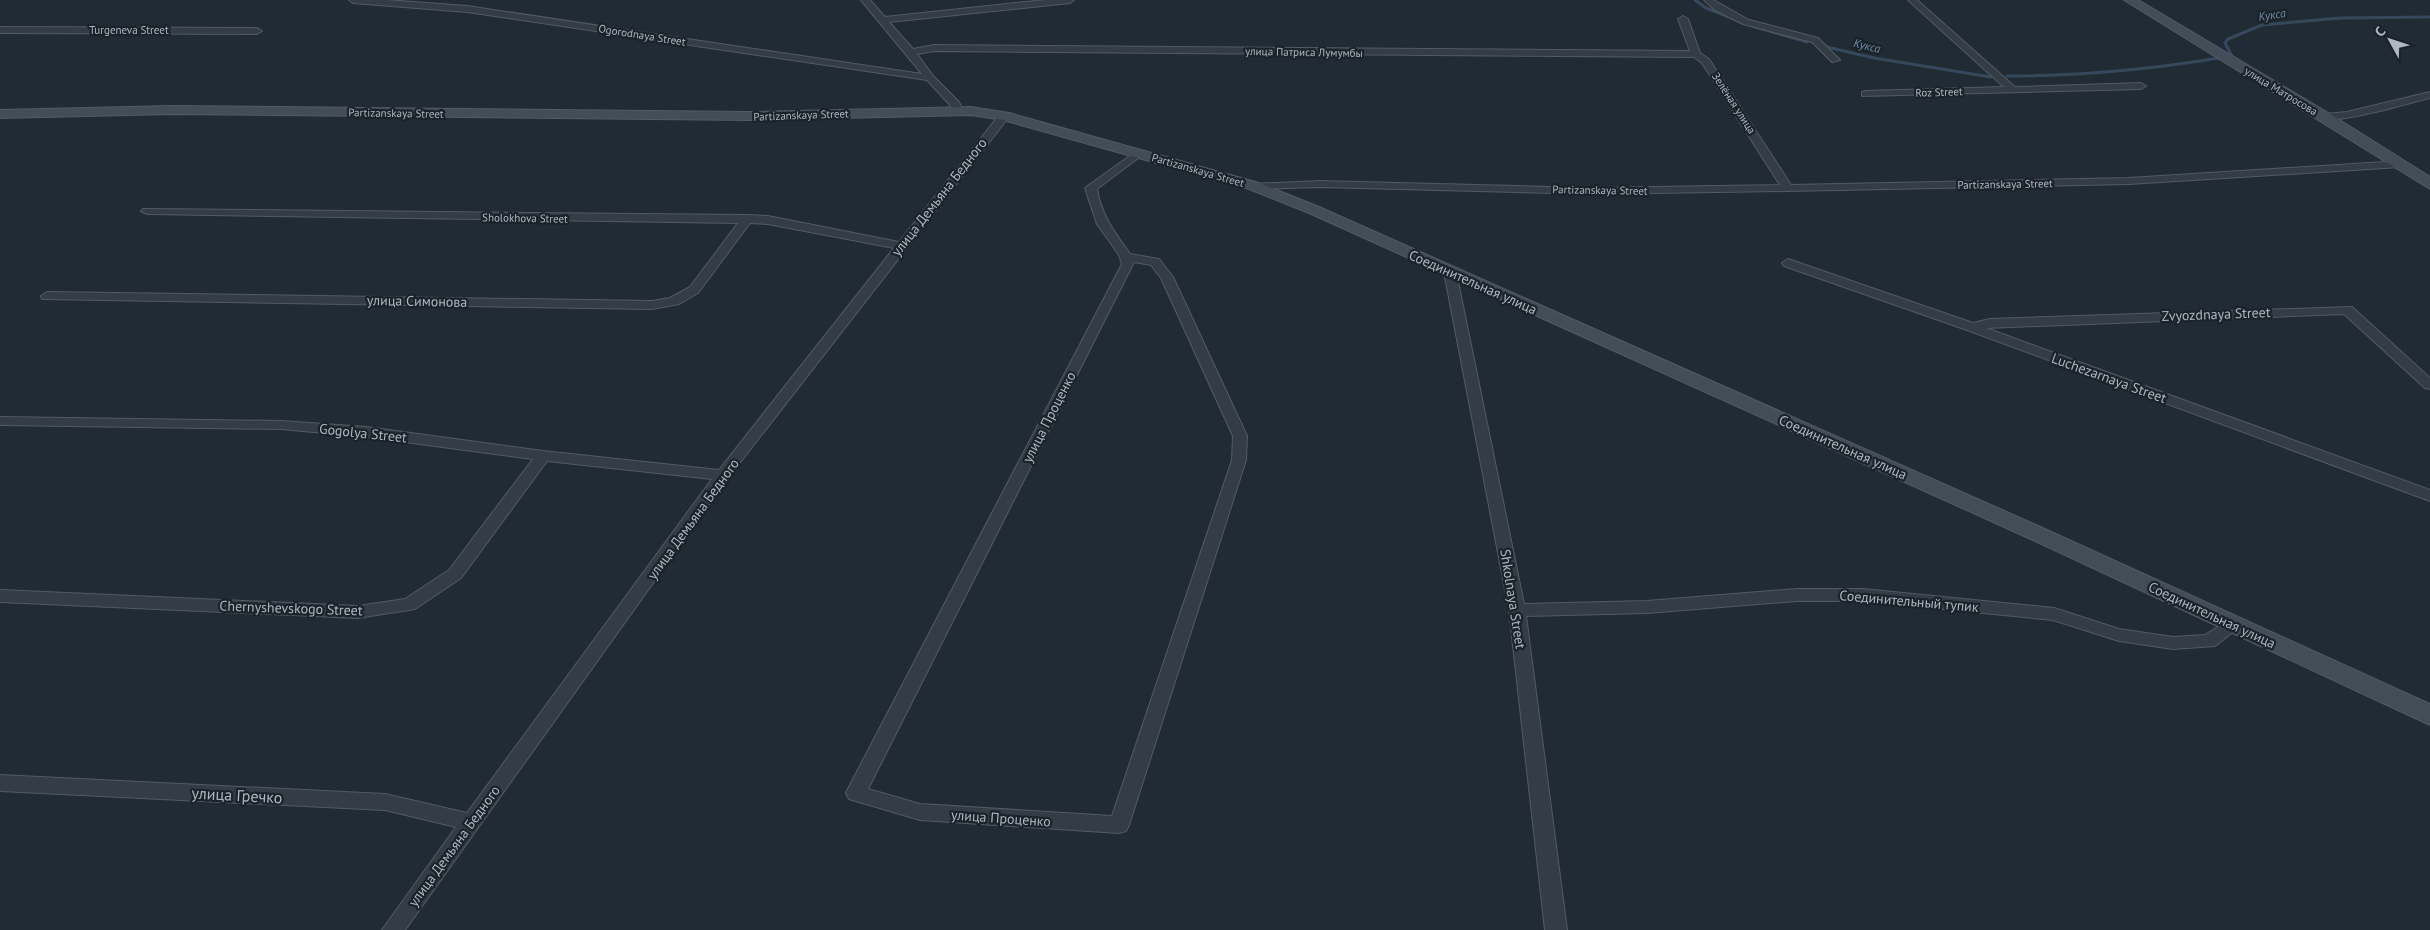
<svg xmlns="http://www.w3.org/2000/svg" width="2430" height="930" viewBox="0 0 2430 930" font-family="'PT Sans',sans-serif">
<rect width="100%" height="100%" fill="#212b34"/>
<g fill="none" stroke-linecap="round" stroke-linejoin="round">
<path stroke="#36485b" stroke-width="3" d="M1695,0L1706,8L1739,21
M1752,26L1807,42
M1827,47L1874,58L1991,77
M2232,56L2225,43L2228,39L2262,25L2340,18L2430,17
M2007,76C2081,76 2146,70 2219,58"/>
<defs>
<path id="street" d="M349,0H387L467,6L922,74L861,0H870L885,17L1045,0H1074L1070,3L889,22L913,49L934,45L1690,51L1678,19L1683,16L1688,19L1700,53L1709,59L1791,185L2129,178L2400,161L2406,164L2400,167L2129,184L1788,191L1590,194L1320,187L1254,189L1248,186L1250,184L1320,181L1590,188L1780,185L1702,63L1694,57L934,51L917,54L933,76L959,102L963,111L958,114L954,113L950,105L927,80L467,12L353,3Z
M1704,0H1713L1749,20L1818,38L1840,60L1832,62L1812,42L1743,24L1715,10Z
M1908,0H1917L2015,87L2141,83L2146,86L2141,89L1862,96V92L1866,91L2004,87Z
M0,27L257,28L262,31L257,34L0,33Z
M2430,92V98C2412,102 2331,127 2320,117L2325,114L2347,112Z
M1004,113L1008,114V118L728,478L405,930H382L456,827L385,810L0,791V775L385,794L467,813L712,479L547,461L461,578L415,609L358,618L0,602V590L358,606L405,599L449,570L533,459L367,437L281,429L0,425V417L281,421L367,427L543,451L719,470L894,248L768,224L750,223L698,293L679,304L652,309L42,299L41,296L47,292L652,301L670,298L690,287L738,223L147,214L141,211L143,209L747,215L768,216L899,242L1000,114Z
M1138,150L1142,151V155L1097,189C1101,215 1115,233 1130,254L1159,259L1173,277L1247,436L1246,460L1129,825L1126,831L1119,833L920,820L849,799L846,793L849,787L1122,264L1119,255L1097,224L1085,188ZM1134,262L1151,265L1161,278L1233,436L1232,460L1112,816L920,804L868,789Z
M1788,259L1973,323L1990,319L2352,307L2430,378V389L2425,388L2344,314L1986,328L2430,490V501L1967,330L1784,266L1782,263Z
M1450,268L1456,272L1524,604L1647,601L1797,589H1863L2054,608L2119,629L2173,637L2205,635L2232,618L2238,620L2241,624L2238,628L2215,646L2173,649L2119,641L2053,620L1863,601H1797L1647,613L1526,616L1567,930H1545L1509,610L1444,272Z"/>
<path id="secondary" d="M2124,0H2138L2330,114L2430,177V189Z
M172,106L749,112L971,107L1009,113L1259,183L1319,207L2036,525L2430,704V725L2022,535L1309,213L1249,189L1003,120L971,115L749,120L172,114L0,118V110Z"/>
</defs>
<use href="#street" stroke="#525b63" stroke-width="2"/>
<use href="#secondary" stroke="#525b63" stroke-width="2"/>
<use href="#street" fill="#343d45" fill-rule="evenodd"/>
<use href="#secondary" fill="#434d58" fill-rule="evenodd"/>
</g>
<g text-anchor="middle" stroke-width="4.5" stroke-linejoin="round" paint-order="stroke">
<g font-size="11" fill="#afb8c2" stroke="#1a222a">
<text x="129" y="34">Turgeneva Street</text>
<text transform="translate(642 35) rotate(9)" y="4">Ogorodnaya Street</text>
<text transform="translate(1304 52) rotate(1)" y="4">улица Патриса Лумумбы</text>
<text transform="translate(2281 91) rotate(31)" y="4">улица Матросова</text>
<text transform="translate(1939 92) rotate(-2)" y="4">Roz Street</text>
<text transform="translate(1734 103) rotate(57)" y="4">Зелёная улица</text>
<text transform="translate(396 113) rotate(1)" y="4">Partizanskaya Street</text>
<text transform="translate(801 115) rotate(-2)" y="4">Partizanskaya Street</text>
<text transform="translate(1198 170) rotate(16)" y="4">Partizanskaya Street</text>
<text transform="translate(2005 184) rotate(-1)" y="4">Partizanskaya Street</text>
<text transform="translate(1600 190) rotate(1)" y="4">Partizanskaya Street</text>
<text transform="translate(525 218) rotate(1)" y="4">Sholokhova Street</text>
</g>
<g font-size="12" font-style="italic" fill="#718ba4" stroke="#1a222a">
<text transform="translate(2272 15) rotate(-9)" y="4">Кукса</text>
<text transform="translate(1867 46) rotate(13)" y="4">Кукса</text>
</g>
<g font-size="14" fill="#afb8c2" stroke="#1a222a">
<text transform="translate(939 197) rotate(-52)" y="5">улица Демьяна Бедного</text>
<text transform="translate(1473 282) rotate(24)" y="5">Соединительная улица</text>
<text transform="translate(417 301) rotate(1)" y="5">улица Симонова</text>
<text transform="translate(2216 314) rotate(-2)" y="5">Zvyozdnaya Street</text>
<text transform="translate(2109 378) rotate(20)" y="5">Luchezarnaya Street</text>
<text transform="translate(1049 417) rotate(-63)" y="5">улица Проценко</text>
<text transform="translate(363 433) rotate(6)" y="5">Gogolya Street</text>
<text transform="translate(1843 447) rotate(24)" y="5">Соединительная улица</text>
<text transform="translate(693 519) rotate(-54)" y="5">улица Демьяна Бедного</text>
<text transform="translate(1513 599) rotate(81)" y="5">Shkolnaya Street</text>
<text transform="translate(1909 601) rotate(5)" y="5">Соединительный тупик</text>
<text transform="translate(291 608) rotate(2)" y="5">Chernyshevskogo Street</text>
<text transform="translate(2212 615) rotate(25)" y="5">Соединительная улица</text>
<text transform="translate(1001 818) rotate(4)" y="5">улица Проценко</text>
<text transform="translate(454 846) rotate(-54)" y="5">улица Демьяна Бедного</text>
</g>
<g font-size="16" fill="#afb8c2" stroke="#1a222a">
<text transform="translate(237 795) rotate(3)" y="6">улица Гречко</text>
</g>
</g>
<g transform="translate(2390 40) rotate(310)" stroke="#1a222a" stroke-width="4" paint-order="stroke">
<path d="M0-4L9 19L0 12L-9 19Z" fill="#afb8c2"/>
<text y="-8" font-size="14" font-weight="bold" text-anchor="middle" fill="#afb8c2">С</text>
</g>
</svg>
